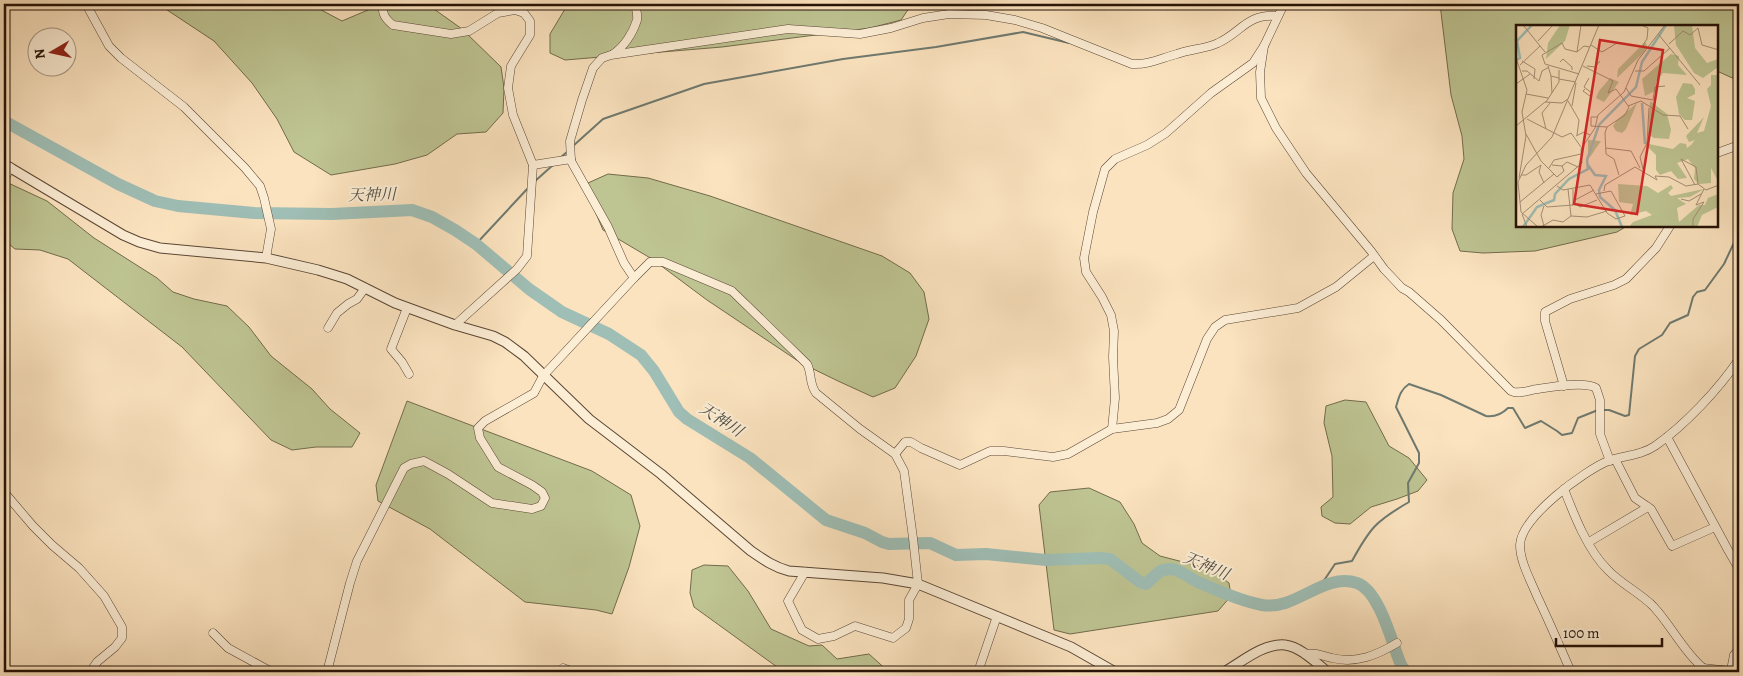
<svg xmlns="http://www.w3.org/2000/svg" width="1743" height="676" viewBox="0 0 1743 676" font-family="Alegreya,'Noto Serif JP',serif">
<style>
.green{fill:#bec492;stroke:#726b4c}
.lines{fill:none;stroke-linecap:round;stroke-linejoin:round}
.stream{stroke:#6e796f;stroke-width:2}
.river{stroke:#9fbeb5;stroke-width:12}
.minor-casing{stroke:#5a4634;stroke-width:9}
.tertiary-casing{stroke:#5a4634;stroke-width:11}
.minor{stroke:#fcedd5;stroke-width:8}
.tertiary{stroke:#fcedd5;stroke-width:9}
.labels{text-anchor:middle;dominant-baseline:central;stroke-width:4;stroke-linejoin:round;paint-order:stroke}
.water-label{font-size:16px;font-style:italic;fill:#504e43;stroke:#fcedd5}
.inset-river{fill:none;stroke:#9fbeb5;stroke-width:2.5}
.inset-road{fill:none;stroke:#a58f75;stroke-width:1}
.view{fill:#d62828;fill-opacity:0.15;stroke:#d62828;stroke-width:2.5}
.inset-edge{fill:none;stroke:#251206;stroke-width:2.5}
</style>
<rect width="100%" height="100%" fill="#fbe3bf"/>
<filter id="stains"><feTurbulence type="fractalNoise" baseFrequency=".004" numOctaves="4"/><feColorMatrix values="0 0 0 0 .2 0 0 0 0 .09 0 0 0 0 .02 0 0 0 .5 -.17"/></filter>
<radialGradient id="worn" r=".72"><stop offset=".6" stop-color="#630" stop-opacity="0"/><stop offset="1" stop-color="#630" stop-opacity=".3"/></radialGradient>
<!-- green -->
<g class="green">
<polygon points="158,4 310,4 342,21 382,4 427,4 462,29 501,67 504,88 503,113 486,132 457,134 427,155 395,164 331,175 294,152 277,119 252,83 214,41"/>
<polygon points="568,4 912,4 901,20 870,28 722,47 565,60 550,53 550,34"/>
<polygon points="1440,4 1739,4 1739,81 1717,71 1717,26 1517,26 1517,226 1627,226 1617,232 1535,251 1483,253 1460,251 1452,229 1453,193 1464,159 1462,136 1451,95"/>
<polygon points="608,174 648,178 710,196 882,256 910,273 924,292 929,319 916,356 895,388 873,397 838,381 801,363 707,300 652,259 603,230 592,204 588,183"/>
<polygon points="4,181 47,201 94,238 157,278 173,292 194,299 227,306 249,327 271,356 312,389 330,409 360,433 352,447 316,447 292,450 271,440 182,347 68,259 40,250 15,249 4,240"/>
<polygon points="1345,400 1366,402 1389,446 1409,458 1427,480 1418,491 1397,499 1371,507 1350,524 1335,523 1322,516 1321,507 1333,497 1332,456 1324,423 1326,406"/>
<polygon points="407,401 592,471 631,495 640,526 629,567 612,614 596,610 525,602 430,529 378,501 376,485"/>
<polygon points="1089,488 1120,502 1134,524 1142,543 1160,556 1210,569 1229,583 1231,596 1218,611 1070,634 1054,630 1039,505 1050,492"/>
<polygon points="704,565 728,566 748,591 771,629 809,646 822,645 837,659 869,654 889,672 784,672 694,607 690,593 692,570"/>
</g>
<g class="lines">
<!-- stream -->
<g class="stream">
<polyline points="573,146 603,119 704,84 843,59 936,47 1023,32 1069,43"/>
<polyline points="560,158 568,151"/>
<polyline points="534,182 553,165"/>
<polyline points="476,244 529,187"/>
<polyline points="1603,410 1609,410 1625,416 1629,415 1635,356 1639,349 1662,335 1670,323 1688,315 1693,297 1697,292 1705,290 1724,264 1739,232"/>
<path d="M1314,590L1325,579L1335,564L1352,561C1370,528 1376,521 1409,502L1408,483L1419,463V453L1396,407C1399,397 1400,390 1409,384L1441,395L1486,416C1494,417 1502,414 1508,408H1513L1525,428L1541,421L1557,431L1562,435L1572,433L1578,418L1598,410"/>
</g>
<!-- river -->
<path class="river" d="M4,121L118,184L155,201L178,206L254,213L332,214L412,210L432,217L455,230L476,244L529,289L562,312L609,334L641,355L654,371L679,412L687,419L750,458L826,520L865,533L882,542L889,544L930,543L956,555L986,554L1046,560L1100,558L1110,559L1140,582L1146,584C1151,580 1157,572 1163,570C1164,570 1170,569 1171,569C1181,570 1189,578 1198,582C1218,591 1241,601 1262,605C1296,611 1323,572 1357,583C1380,591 1392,644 1401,665L1406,672"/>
<!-- minor casing -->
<g class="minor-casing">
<g id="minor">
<polyline points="86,4 109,46 121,58 184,107 245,168 260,186 264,198 271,229 266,258"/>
<path d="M382,4C383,14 384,18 393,25L451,34L469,31L498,13L515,10L524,13L530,21V35L511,66L508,88L513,115L533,165L527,256L517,269L455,325"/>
<path d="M1264,46L1260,72L1261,98L1276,128L1306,173L1371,251L1384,269L1402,288L1409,292L1441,320L1511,391C1519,395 1529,390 1537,389C1550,387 1586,381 1596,388L1600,400V434L1610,461"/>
<path d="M613,54C624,47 633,33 637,20C638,15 636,9 635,4"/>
<polyline points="1717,153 1739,145"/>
<polyline points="533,165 571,159"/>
<polyline points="4,181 10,167"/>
<path d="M634,278L624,263L608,227L571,161L570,141L582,100L593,68L602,58L611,55L788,29L860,34L891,28L923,18L949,14L986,15L1015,20L1042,28L1132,64C1149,65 1161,58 1177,54C1190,49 1206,49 1218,43C1242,32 1246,14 1277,16"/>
<polyline points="407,308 391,349 402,362 409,374"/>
<polyline points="328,328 337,313 348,304 357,299 365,288"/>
<polyline points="1564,386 1545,321 1545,312 1570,299 1614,285 1626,279 1656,248 1670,226"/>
<polyline points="1112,429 1115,398 1113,357 1114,331 1111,315 1102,297 1086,272 1084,258 1093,212 1105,169 1115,159 1147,145 1166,133 1211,93 1253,63 1264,46 1284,4"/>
<polyline points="1667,437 1728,550 1739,569"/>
<polyline points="895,454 905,442 911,442 921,448 960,465 990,451 1004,451 1053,457 1068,454 1112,429 1157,423 1168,419 1179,410 1207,339 1215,327 1225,320 1298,308 1336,287 1374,256"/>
<polyline points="1615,459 1635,498 1651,509 1672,546 1715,527"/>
<path d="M1564,489C1574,515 1588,551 1608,570C1621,584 1639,592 1653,606C1671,625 1683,651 1703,668"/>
<polyline points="4,492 33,526 52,545 79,568 104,596 122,627 122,638 115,647 97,662 90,672"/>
<polyline points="1589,542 1648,507"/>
<polyline points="213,633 228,648 272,672"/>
<path d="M1305,654C1316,652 1322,656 1332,658C1356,664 1377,655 1397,643"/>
<polyline points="1731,670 1734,655 1739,649"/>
<path d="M327,672L350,583L357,561L404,468L411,464L424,461L448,474L492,503L532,509L541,506L545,498L542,492L532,485L498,467L480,438L478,428L485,421L534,393L543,376L634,278L650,262H663L732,291L807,364C812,373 809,384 816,393L860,429L895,454L904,471L913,538L918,584L909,600V619L906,628L893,638L855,626L834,636L818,639L802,630L788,601L805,572"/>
<polyline points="562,672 563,668 573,672"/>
<polyline points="978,672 997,616"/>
<path d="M1571,672C1560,647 1549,621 1537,596C1531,581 1520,562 1520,545C1521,517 1584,471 1608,461C1625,455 1640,456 1655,446C1685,425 1719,389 1739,359"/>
<polyline points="1692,672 1703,668 1739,672"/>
</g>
</g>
<!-- tertiary casing -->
<g class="tertiary-casing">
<g id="tertiary">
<path d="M4,164L123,235L139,242L160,248L266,258L318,270L347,279L395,303L455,325L493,336L505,342L524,356L589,419L661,474L751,551C764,560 774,567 789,571L883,578L918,584L1071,647L1115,672"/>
<path d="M1224,672C1242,662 1263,643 1285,645C1301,647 1316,663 1328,672"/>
</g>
</g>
<!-- minor -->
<use href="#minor" class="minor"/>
<!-- tertiary -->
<use href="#tertiary" class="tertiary"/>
</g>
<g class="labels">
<!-- water labels -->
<g class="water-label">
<text transform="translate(372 195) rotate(-1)">天神川</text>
<text transform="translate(721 420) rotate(33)">天神川</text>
<text transform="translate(1206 566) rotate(23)">天神川</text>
</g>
</g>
<!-- overview -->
<g transform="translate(1516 25)">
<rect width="202" height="202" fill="#fbe3bf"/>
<path d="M44,0H54L49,16L30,34L32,18ZM158,0H176L179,23L191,38L202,34V42L187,53L178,48L160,20ZM129,17L131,20L128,27L101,53L102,44ZM155,29L163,31L162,40L171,50L147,48L140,57L141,65L129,71L126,54ZM201,47H202V156L195,143V158L183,159L178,154L179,143L172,134L161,138L171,153L162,154L155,146L144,150L140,145V130L132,122L133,119L157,124L164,118L170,119L171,123L175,120L179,115L173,117L170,111L188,92L181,108L188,106L195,81L191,64L195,60V50H202ZM94,53L103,57L88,77L80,73L83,66ZM167,58L176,59L179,64V69L171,73L179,76L176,95H169L163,89L160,72ZM134,76L151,89L155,105L153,114L138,113L132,109ZM121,78L110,104L106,108L100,106L97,101L101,95ZM72,115L85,116L74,132L72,130ZM102,159L131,161L142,168L155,160L157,163L152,168L155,171L188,164L174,172L161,173L170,179L161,183L163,197L183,180H189L192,173L202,169V182L186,190L181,202H113L117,197L136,190L130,186L114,190L117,179L103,177Z" fill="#bec492"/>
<path class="inset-river" d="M0,35L4,33L1,16L16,0M126,78L129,119M72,140L79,150L90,151L83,165L84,172L99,185L106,202M7,202L21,182L38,175L39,169L53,154L72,144L71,135L83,100L120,62L126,37L150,0"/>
<path class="inset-road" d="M7,0L29,27M125,0L132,3L131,14L127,20L131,24M143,10L184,60M22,16L37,0M153,19L167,6L174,10L182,3L186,20L203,25M75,20L86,27L101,18M61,27L65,0M0,33L11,65L6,87L10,111L3,153M6,36L19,44L18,54M44,37L47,34L56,42V45M4,40L24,21M32,41L35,51L43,53M67,41L97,56L92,68L100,64L113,82L109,90L91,102L89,108L90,129L98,134L103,150M71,41L79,42L84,36M6,46H11L23,56L26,46L33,42M119,46H128L154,23M63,49L29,39L26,30L46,18L49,24L61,27L68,21L74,22M35,51L36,68M43,54L60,57M0,59L14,49M110,63L115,71L137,75L139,62L149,61M69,64L67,66L74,71L76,68L68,62L73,53M10,69L32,73M52,76L63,95L61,110M30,77L43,57V45M56,81L60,58M112,81L125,76L147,90L164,91L172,104M81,92H75V101L91,102M11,94L46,112L55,108L65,122M0,101L29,77L46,78L52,74M30,104L26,88L34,78M10,109L25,136L41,152L48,146L46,141M60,111L68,107L74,110M90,123L115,126L124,143M25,140L23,147L28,158M36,140L46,141L51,137L62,142M33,143L38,135L65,129M127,144L124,132L131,118L133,83M5,150H10L25,140M182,159L190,165L203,160M179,160L165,134L180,142L182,159M41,161L47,165L74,160L91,188L100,194L109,191L95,166L80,169M52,164L55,191M88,166L89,160L119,142L141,155L139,151L153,152L170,161L182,159M165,174L173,176L185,169M24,175L31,182L57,180V164M59,175L78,165M4,177L38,149M58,178L64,182L81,175M28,201L25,190L28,181M11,202L6,189L66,138L65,124L79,103L82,90L108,67L122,35L149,0M22,202L5,187L2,157L10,140L36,112L83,0M25,202L37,195L47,197L55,191L71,192L91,186M177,202V194L188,177L180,180L188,164"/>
<path class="view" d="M84,15L147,25L121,189L58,179Z"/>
<rect width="202" height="202" class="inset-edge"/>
</g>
<!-- margin -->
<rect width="1743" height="676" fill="none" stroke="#fbe3bf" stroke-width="20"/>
<rect x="5" y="5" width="1733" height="666" fill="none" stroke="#251206" stroke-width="2.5"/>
<rect x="10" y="10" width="1723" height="656" fill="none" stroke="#251206"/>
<!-- north arrow -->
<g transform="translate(52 52) rotate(261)"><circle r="24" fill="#fcedd5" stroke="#a69582"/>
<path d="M0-4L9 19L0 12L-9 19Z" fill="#8f2418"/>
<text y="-8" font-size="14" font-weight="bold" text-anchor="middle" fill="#251206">N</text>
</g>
<!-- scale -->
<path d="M1556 638v8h106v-8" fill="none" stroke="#251206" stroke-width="2.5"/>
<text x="1563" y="638" font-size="15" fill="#251206" stroke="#fcedd5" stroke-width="4" paint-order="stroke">100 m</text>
<rect width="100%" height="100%" filter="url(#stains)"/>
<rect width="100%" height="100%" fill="url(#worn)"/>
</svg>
